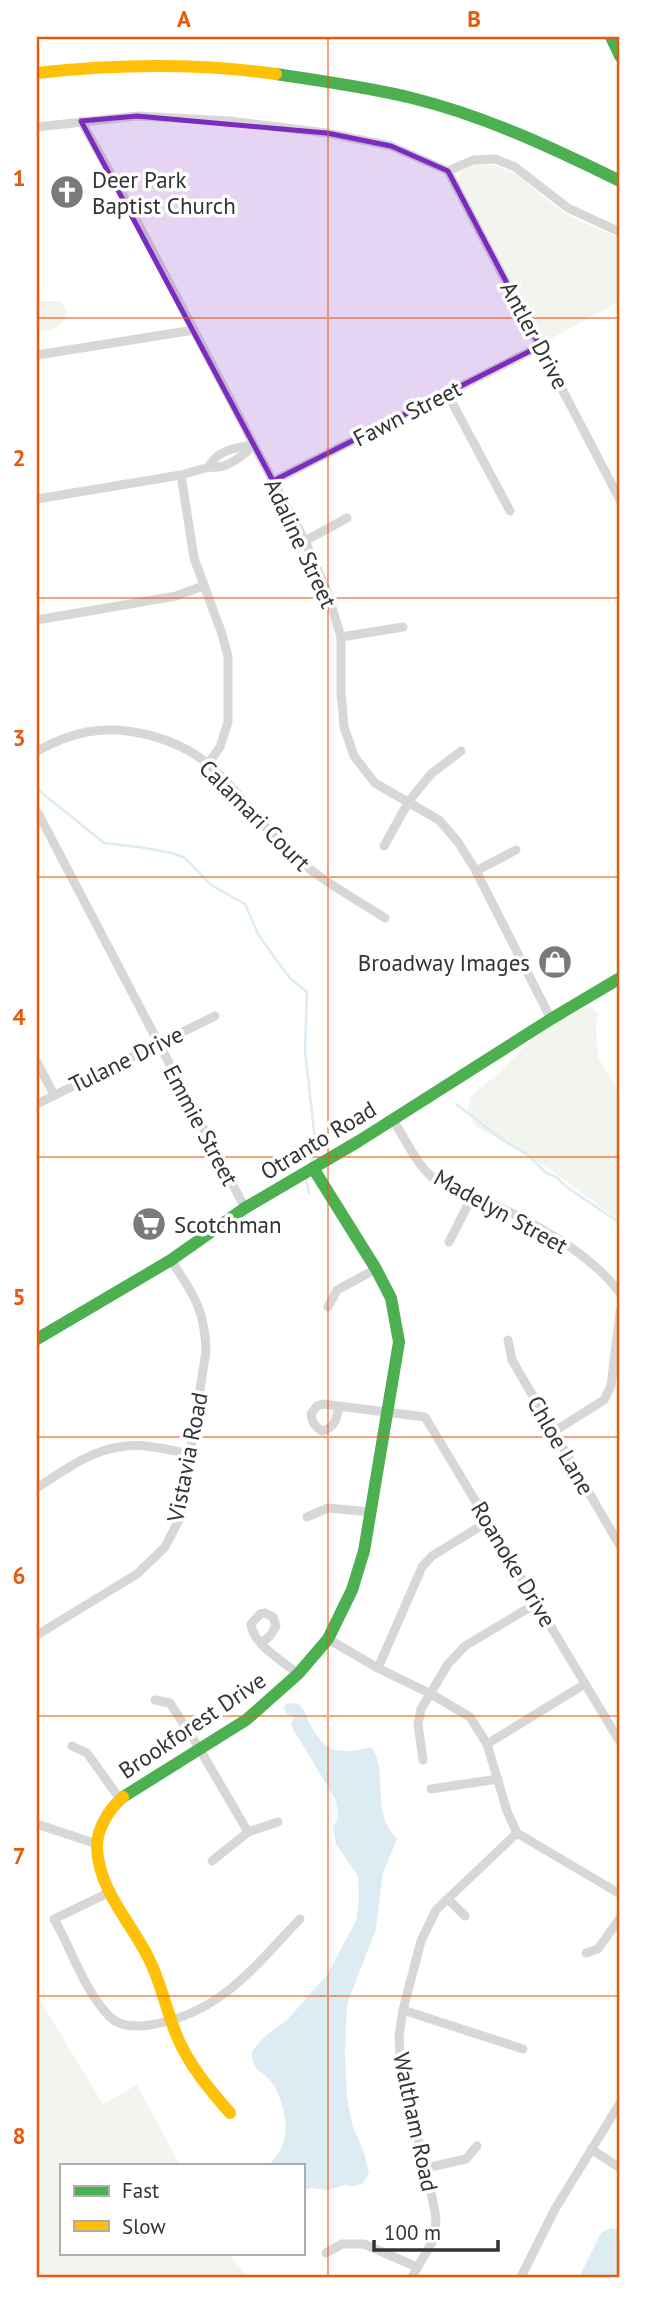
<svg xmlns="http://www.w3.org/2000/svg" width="657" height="2314" viewBox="0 0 657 2314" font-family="'PT Sans',sans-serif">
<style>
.green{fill:#f1f5ed}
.water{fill:#ddebf3}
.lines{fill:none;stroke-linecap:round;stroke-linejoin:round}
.stream{stroke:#ddebf3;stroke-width:2.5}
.street{stroke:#d7d7d7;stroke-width:9}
.fast{stroke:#4caf50;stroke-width:12}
.slow{stroke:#ffc107;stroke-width:12}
.marked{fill:#7b2cbf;fill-opacity:0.2;stroke:#7b2cbf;stroke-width:5;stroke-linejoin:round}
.grid{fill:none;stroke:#e8590c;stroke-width:2;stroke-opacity:0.55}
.labels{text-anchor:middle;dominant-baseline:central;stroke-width:7;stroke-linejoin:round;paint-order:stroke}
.poi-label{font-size:23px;fill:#333;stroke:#fff;text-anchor:start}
.street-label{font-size:23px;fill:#333;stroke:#fff}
.neatline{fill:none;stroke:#e8590c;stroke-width:2.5}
.grid-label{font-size:23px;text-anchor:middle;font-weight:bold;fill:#e8590c}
</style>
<rect width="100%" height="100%" fill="#fff"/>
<!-- green -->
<g class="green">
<path d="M487,164C523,171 532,190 560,210C577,222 601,228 620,239V301L543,343L459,182V172L468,165Z"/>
<path d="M37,301H61L67,312C63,327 52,332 37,330Z"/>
<polygon points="589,1006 598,1013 596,1029 598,1057 620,1094 620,1221 551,1170 474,1125 468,1109 471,1096 501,1071 531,1039 556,1022"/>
<polygon points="37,1995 103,2104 137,2085 180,2165 61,2165 61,2253 228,2253 248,2277 37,2277"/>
</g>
<!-- water -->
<g class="water">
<path d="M297,1703C305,1709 306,1717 311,1726C327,1755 341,1754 371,1747C390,1773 369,1810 397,1839L383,1873L376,1929L347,2004L345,2053L347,2098L352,2124L364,2153L369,2173L363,2183L352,2187L346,2185L328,2190L312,2188L303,2190V2165H268C293,2145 288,2111 274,2086C264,2070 252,2074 252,2051L265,2036L286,2021L327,1975L356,1921L359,1899L358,1876L336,1844L333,1828L338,1817L336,1800L293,1729L291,1725L294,1717L287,1714L284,1708L286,1704Z"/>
<polygon points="611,2228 620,2230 620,2277 579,2277 601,2233"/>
</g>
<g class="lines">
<!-- stream -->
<g class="stream">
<polyline points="37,789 104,843 139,847 172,853 185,858 211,885 245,904 258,934 277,961 290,978 307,992 305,1051 316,1149 311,1164"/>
<polyline points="456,1104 503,1140 528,1155 545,1172 556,1177 568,1188 620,1223"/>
<polyline points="307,1177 306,1180 309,1193"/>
</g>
<!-- street -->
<g class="street">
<polyline points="81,121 127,202 273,481 305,541 327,591 341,637 341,692 344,727 354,756 375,783 439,820 458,842 476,871 551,1019"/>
<polyline points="37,127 137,116 230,121 327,133 391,146 448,171 473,160 495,159 515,167 568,208 620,232"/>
<polyline points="448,171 620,500"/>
<polyline points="37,355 194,330"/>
<polyline points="447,393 510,511"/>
<path d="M254,445C243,456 226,470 209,467C216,450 238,447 254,445Z"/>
<polyline points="181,475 194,558 222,634 228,656 228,722 220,747 208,764"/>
<polyline points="273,481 540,346"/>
<polyline points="37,499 181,475 209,467"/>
<polyline points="305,541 347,518"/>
<polyline points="37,620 176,596 203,586"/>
<polyline points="341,637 403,627"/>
<path d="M37,751C52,743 70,735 87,732C127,725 177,738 208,764C238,789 260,824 288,851C317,878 352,897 385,918"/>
<polyline points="38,813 245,1208"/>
<polyline points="384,846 409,801 431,774 461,751"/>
<polyline points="476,871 516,850"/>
<polyline points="37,1062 54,1095"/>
<polyline points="37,1104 215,1016"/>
<path d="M393,1120C405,1138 416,1164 433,1178C444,1186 473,1195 488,1202C531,1221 592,1254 620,1293"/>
<polyline points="449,1242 473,1195"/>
<polyline points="328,1307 337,1290 376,1269"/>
<polyline points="508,1340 512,1360 620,1546"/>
<path d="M339,1406C337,1418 335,1428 322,1431C314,1426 312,1422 311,1414L317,1406L323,1404L425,1417L620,1742"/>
<polyline points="553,1432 604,1400 611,1386 620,1311"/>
<path d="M37,1488C64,1470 92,1449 126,1446C147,1444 170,1450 191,1454"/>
<polyline points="307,1517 328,1508 371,1512"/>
<path d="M37,1635L137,1574L165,1547L180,1518L206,1351C205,1309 193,1294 171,1260"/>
<polyline points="328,1639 378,1668 431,1694 470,1717 487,1744 507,1811 517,1833 620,1894"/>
<path d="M261,1643L270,1636L276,1626L273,1617L265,1613L260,1614L251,1624C253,1645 283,1661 298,1674"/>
<polyline points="378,1668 422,1567 432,1556 489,1521"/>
<polyline points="155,1700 170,1703 199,1748 248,1832 278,1822"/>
<polyline points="487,1744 585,1684"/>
<polyline points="72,1746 87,1753 120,1799"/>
<polyline points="423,1760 418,1724 421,1709 448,1664 465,1646 537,1603"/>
<polyline points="431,1789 498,1779"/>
<polyline points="37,1824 97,1844"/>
<polyline points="212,1861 248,1832"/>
<path d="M108,1893L54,1919C72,1950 84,1991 110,2017C120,2027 136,2027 150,2025C220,2014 254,1967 300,1919"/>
<polyline points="448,1899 465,1916"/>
<polyline points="586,1953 598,1949 620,1918"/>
<polyline points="403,2010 523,2049"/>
<polyline points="591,2149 620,2168"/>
<polyline points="426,2168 466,2159 477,2146"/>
<polyline points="326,2253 342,2244 364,2244 417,2267"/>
<polyline points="412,2277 435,2237 436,2217 426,2168 401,2074 399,2036 403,2010 421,1941 436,1910 517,1833"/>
<polyline points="521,2277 555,2209 620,2103"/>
</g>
<!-- fast -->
<g class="fast">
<polyline points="611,37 620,56"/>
<path d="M276,74C321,81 368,87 412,98C485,116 553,148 620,181"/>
<polyline points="37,1339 171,1260 245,1208 359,1141 551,1019 620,978"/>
<polyline points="123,1797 246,1720 298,1674 328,1639 352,1590 364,1551 399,1342 391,1298 376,1269 313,1168"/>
</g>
<!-- slow -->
<g class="slow">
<path d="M37,73C117,64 196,63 276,74"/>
<path d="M123,1797C109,1809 96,1830 97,1848C99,1891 131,1922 149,1959C161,1983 166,2009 176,2034C188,2064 209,2089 230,2113"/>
</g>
</g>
<!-- marked area -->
<path class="marked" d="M137,116L327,133L391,146L448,171L540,346L273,481L81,121Z"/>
<!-- grid -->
<path class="grid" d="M328,37V2277M37,318H620M37,598H620M37,877H620M37,1157H620M37,1437H620M37,1716H620M37,1996H620"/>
<!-- icons -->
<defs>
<g id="church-disc" transform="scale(1.75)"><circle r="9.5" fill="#7a7a7a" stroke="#fff"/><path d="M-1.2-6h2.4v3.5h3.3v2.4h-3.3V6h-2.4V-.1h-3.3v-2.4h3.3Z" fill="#fff"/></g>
<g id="shop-disc" transform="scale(1.75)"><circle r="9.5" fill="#7a7a7a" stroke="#fff"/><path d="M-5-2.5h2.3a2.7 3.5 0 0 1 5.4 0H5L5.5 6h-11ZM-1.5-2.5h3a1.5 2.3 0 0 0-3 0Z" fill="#fff"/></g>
<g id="supermarket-disc" transform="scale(1.75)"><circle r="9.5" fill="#7a7a7a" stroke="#fff"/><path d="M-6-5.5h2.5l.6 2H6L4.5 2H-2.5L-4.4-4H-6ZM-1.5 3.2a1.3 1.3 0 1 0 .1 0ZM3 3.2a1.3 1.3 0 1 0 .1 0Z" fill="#fff"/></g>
</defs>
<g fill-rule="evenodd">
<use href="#church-disc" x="67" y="192"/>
<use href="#shop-disc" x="555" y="962"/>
<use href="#supermarket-disc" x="149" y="1224"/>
</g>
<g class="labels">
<!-- poi labels -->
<g class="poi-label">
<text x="92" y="179">Deer Park<tspan x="92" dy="26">Baptist Church</tspan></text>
<text x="530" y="962" text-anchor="end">Broadway Images</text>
<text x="174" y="1224">Scotchman</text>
</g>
<!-- street labels -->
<g class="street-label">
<text transform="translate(535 335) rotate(62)">Antler Drive</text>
<text transform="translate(407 413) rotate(-27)">Fawn Street</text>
<text transform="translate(301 543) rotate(65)">Adaline Street</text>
<text transform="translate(255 815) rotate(45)">Calamari Court</text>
<text transform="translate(126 1059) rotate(-26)">Tulane Drive</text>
<text transform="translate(201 1125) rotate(62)">Emmie Street</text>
<text transform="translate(318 1140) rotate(-31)">Otranto Road</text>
<text transform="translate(501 1211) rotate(29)">Madelyn Street</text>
<text transform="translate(561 1445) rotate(60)">Chloe Lane</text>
<text transform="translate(187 1457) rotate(-79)">Vistavia Road</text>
<text transform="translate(514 1564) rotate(59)">Roanoke Drive</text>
<text transform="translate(192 1725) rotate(-34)">Brookforest Drive</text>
<text transform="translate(416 2122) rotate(78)">Waltham Road</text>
</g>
</g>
<!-- border -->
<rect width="657" height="2314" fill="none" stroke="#ffffff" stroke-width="77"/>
<!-- legend -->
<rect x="60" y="2164" width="245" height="91" fill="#ffffff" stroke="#adadad" stroke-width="2"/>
<rect x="74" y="2186" width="35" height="10" fill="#4caf50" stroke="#adadad" stroke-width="2"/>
<text x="122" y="2198" font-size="21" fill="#333333">Fast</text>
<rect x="74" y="2221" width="35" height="10" fill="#ffc107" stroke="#adadad" stroke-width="2"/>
<text x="122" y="2234" font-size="21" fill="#333333">Slow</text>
<!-- scale -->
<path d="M374 2240v10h124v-10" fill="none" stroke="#333333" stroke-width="3.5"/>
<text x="384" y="2240" font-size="21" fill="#333333" stroke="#ffffff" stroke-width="5" paint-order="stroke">100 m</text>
<rect x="38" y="38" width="580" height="2238" class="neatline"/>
<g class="grid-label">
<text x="184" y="27">A</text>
<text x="474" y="27">B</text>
<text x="19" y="186">1</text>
<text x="19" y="466">2</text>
<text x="19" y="746">3</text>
<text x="19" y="1025">4</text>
<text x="19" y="1305">5</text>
<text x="19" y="1584">6</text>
<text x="19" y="1864">7</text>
<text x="19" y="2144">8</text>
</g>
</svg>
